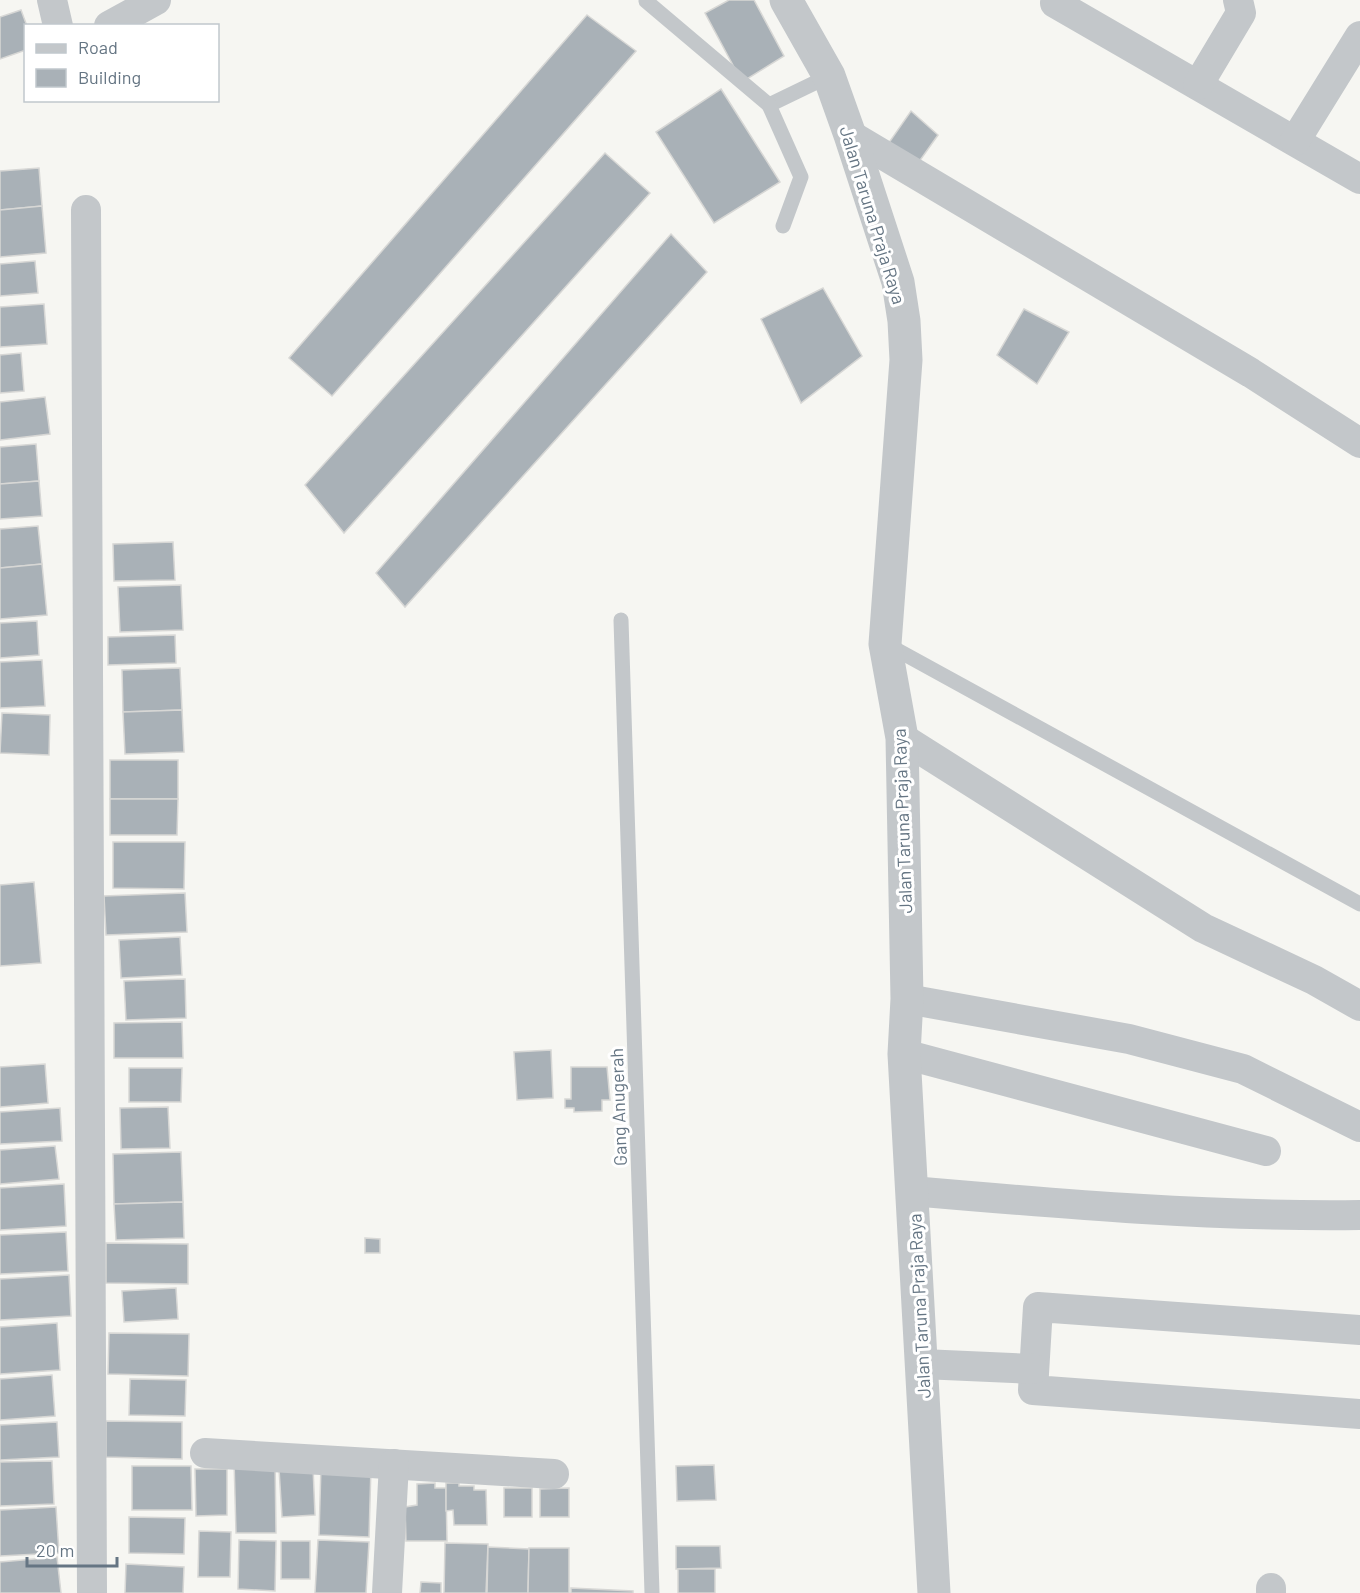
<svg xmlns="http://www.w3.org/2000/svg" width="1360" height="1593" viewBox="0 0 1360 1593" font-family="Barlow,sans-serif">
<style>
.building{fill:#a9b1b7;stroke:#d7d7d5;stroke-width:1.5}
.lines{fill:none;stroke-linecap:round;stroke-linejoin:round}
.service{stroke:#c3c7ca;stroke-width:15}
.minor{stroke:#c3c7ca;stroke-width:30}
.tertiary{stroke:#c3c7ca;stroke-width:33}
.labels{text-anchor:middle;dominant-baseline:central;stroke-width:6;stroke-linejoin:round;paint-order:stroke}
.street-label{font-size:18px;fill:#657583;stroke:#fff}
</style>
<rect width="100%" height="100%" fill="#f6f6f2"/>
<!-- building -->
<g class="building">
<polygon points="729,0 754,0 784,56 742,82 705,13"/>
<polygon points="21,10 27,26 26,50 0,59 0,17"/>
<polygon points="587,15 636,51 332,396 289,358"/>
<polygon points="721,89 780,182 714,223 656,132"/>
<polygon points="911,111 938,135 916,166 888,144"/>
<polygon points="605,153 650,193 344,533 305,485"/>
<polygon points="39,168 42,206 0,210 0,171"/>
<polygon points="42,206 46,253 0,257 0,210"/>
<polygon points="671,234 707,272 405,607 376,573"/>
<polygon points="35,261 38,293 0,296 0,264"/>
<polygon points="823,288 862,356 801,403 761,319"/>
<polygon points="44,304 47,344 0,347 0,307"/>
<polygon points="1024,309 1069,332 1037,384 997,355"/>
<polygon points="21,353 24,391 0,393 0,355"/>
<polygon points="45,397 50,434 0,440 0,402"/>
<polygon points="36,444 39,481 0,484 0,447"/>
<polygon points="39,481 42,516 0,519 0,484"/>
<polygon points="38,526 42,564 0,568 0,529"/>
<polygon points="173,542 175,580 114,581 113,544"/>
<polygon points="42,564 47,615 0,619 0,568"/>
<polygon points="181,585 183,630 120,632 118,587"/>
<polygon points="37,621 39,655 0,658 0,623"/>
<polygon points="175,635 176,663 108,665 108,637"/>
<polygon points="42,660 45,706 0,708 0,662"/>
<polygon points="180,668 182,710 123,712 122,670"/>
<polygon points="182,710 184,752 125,754 123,712"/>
<polygon points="2,713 50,715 49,755 0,753"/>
<rect x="110" y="760" width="68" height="39"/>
<polygon points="110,799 178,799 177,835 110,835"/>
<polygon points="113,842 185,842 184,889 113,888"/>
<polygon points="34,882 41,963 0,966 0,885"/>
<polygon points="185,893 187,932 106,935 104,896"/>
<polygon points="180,937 182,975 121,978 119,940"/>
<polygon points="185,979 186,1018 126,1020 124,981"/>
<polygon points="182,1022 183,1058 114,1058 114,1023"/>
<polygon points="551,1050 553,1098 517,1100 514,1052"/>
<polygon points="45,1064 48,1103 0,1107 0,1067"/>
<polygon points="571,1067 607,1067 610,1100 602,1100 602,1111 574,1112 574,1108 565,1108 565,1099 571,1099"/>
<polygon points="129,1068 182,1068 181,1102 129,1102"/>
<polygon points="168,1107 170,1148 121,1149 120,1108"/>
<polygon points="60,1108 62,1141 0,1144 0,1112"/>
<polygon points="55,1146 59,1179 0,1184 0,1150"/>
<polygon points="181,1152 183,1202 114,1204 113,1154"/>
<polygon points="64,1184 66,1226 0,1230 0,1188"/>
<polygon points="183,1202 184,1238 116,1240 114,1204"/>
<polygon points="66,1232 68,1271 0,1274 0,1235"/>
<polygon points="365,1238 380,1239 380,1253 365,1253"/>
<polygon points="106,1243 188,1244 188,1284 106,1283"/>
<polygon points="69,1275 71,1316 0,1320 0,1279"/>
<polygon points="176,1288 178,1319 124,1322 122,1291"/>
<polygon points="57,1323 60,1370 0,1374 0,1327"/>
<polygon points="109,1333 189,1334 188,1376 108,1374"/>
<polygon points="52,1375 55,1416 0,1420 0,1379"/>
<polygon points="130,1379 186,1380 185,1416 129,1415"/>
<polygon points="106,1421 182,1422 182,1459 106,1457"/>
<polygon points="57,1422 59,1457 0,1460 0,1425"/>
<polygon points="275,1459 276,1533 236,1533 234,1460"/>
<polygon points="52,1461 54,1504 0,1506 0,1462"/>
<polygon points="714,1465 716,1500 677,1501 676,1466"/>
<polygon points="132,1466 191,1466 192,1510 132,1510"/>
<polygon points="321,1466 371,1467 369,1537 319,1535"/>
<polygon points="313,1467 315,1515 282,1517 279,1469"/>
<polygon points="195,1469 227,1469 227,1515 196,1516"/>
<polygon points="435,1483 435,1488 446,1488 447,1541 406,1541 405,1507 417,1505 417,1484"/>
<polygon points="446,1483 459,1483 459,1486 474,1486 474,1490 486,1490 487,1525 454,1525 453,1510 446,1511"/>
<rect x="504" y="1488" width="28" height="29"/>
<polygon points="569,1488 569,1517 540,1517 540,1489"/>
<polygon points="56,1507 59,1553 0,1556 0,1510"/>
<polygon points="129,1517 185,1518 184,1554 129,1553"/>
<polygon points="199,1531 231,1532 230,1577 198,1577"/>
<polygon points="239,1540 276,1541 275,1591 238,1589"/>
<polygon points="318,1540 369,1542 366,1593 315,1593"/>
<rect x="281" y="1541" width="29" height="38"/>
<polygon points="445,1543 488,1544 486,1593 444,1593"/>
<polygon points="676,1546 720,1546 721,1568 676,1569"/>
<polygon points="488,1547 529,1549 528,1593 487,1593"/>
<polygon points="529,1548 569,1548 569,1593 528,1593"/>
<polygon points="57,1557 61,1593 0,1593 0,1562"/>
<polygon points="126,1564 184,1567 183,1593 125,1593"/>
<rect x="678" y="1569" width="37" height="24"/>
<polygon points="421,1582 441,1583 441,1593 420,1593"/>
<polygon points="571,1588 633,1591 633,1593 571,1593"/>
</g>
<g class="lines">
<!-- service -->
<g class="service">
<polyline points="646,1 769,105 829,76"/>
<polyline points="769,105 801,177 783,226"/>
<polyline points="621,620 652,1593"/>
<polyline points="888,645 1360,904"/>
</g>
<!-- minor -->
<g class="minor">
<polyline points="52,0 58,26"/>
<polyline points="1057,0 1055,3 1360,179"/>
<polyline points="109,26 156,0"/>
<polyline points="1198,85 1241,13 1238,0"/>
<polyline points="850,135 1251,373 1360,443"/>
<polyline points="1295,141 1360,36"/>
<polyline points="86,210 92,1593"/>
<polyline points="902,738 1203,928 1314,980 1360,1006"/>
<polyline points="907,999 1129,1039 1243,1069 1360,1127"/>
<polyline points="904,1054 1266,1151"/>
<path d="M912,1191C1062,1204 1210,1217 1360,1215"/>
<polyline points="1360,1330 1038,1307 1033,1390 1360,1414"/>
<polyline points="922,1364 1034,1369"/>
<polyline points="205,1453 554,1474"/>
<polyline points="387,1593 394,1464"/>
<polyline points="1271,1593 1271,1588"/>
</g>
<!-- tertiary -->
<polyline class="tertiary" points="786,0 829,76 850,135 898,282 904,321 906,360 885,644 902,738 907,999 904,1054 934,1593"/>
</g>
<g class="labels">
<!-- street labels -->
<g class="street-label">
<text transform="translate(873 215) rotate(73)">Jalan Taruna Praja Raya</text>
<text transform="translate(902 821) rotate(-92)">Jalan Taruna Praja Raya</text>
<text transform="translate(618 1107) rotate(-92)">Gang Anugerah</text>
<text transform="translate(919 1306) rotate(-93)">Jalan Taruna Praja Raya</text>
</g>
</g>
<!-- legend -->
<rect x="24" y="24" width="195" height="78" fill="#ffffff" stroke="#c1c8cd" stroke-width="1.5"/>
<rect x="36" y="44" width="30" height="9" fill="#c3c7ca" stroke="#c1c8cd" stroke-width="1.5"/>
<text x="78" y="54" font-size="18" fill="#657583">Road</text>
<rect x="36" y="69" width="30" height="18" fill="#a9b1b7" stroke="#c1c8cd" stroke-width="1.5"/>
<text x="78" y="84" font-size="18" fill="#657583">Building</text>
<!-- scale -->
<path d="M27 1557v9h90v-9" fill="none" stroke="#657583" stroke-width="3"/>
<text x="36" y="1557" font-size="18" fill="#657583" stroke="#ffffff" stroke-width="4.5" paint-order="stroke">20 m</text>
</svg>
